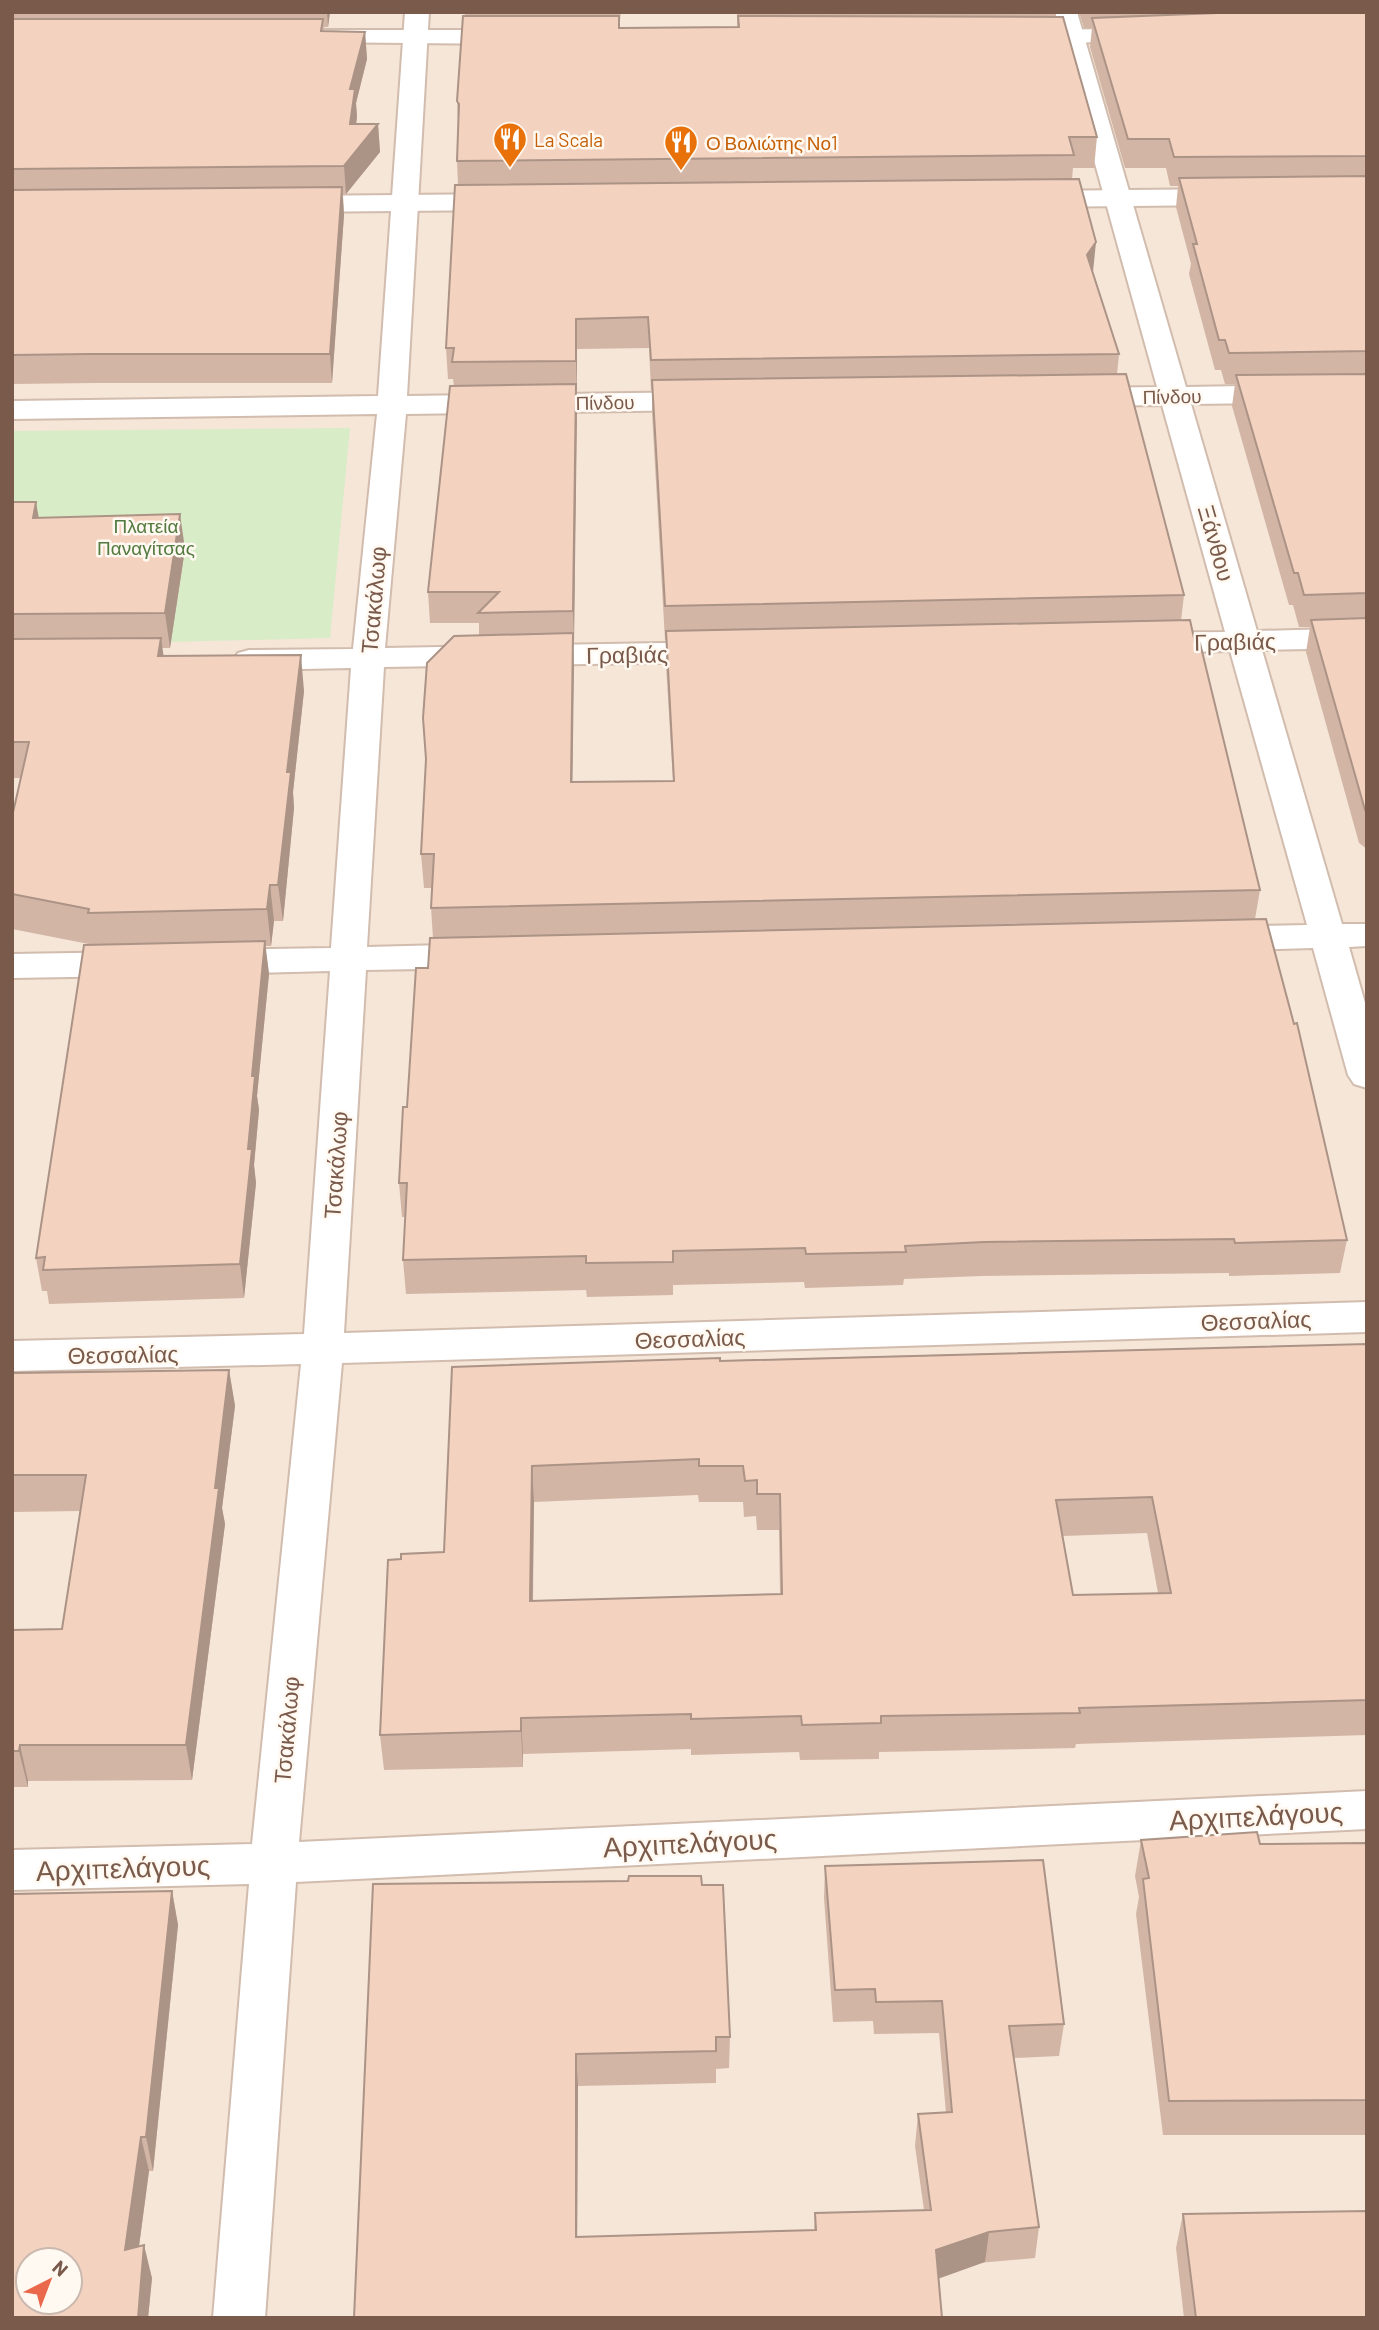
<svg xmlns="http://www.w3.org/2000/svg" width="1379" height="2330" viewBox="0 0 1379 2330" font-family="Barlow,sans-serif">
<style>
.residential{fill:#f5e6d8;fill-rule:evenodd}
.green{fill:#d8ecc7}
.lines{fill:none;stroke-linecap:round;stroke-linejoin:round}
.minor-casing{stroke:#d1bcae;stroke-width:4}
.tertiary-casing{stroke:#d1bcae;stroke-width:4}
.minor{fill:#fff;fill-rule:evenodd}
.tertiary{fill:#fff;fill-rule:evenodd}
.wall{fill:#d2b5a5;fill-rule:evenodd}
.shaded-wall{fill:#ab9386}
.building{fill:#f4d2c0;stroke:#ab9386;stroke-width:2;fill-rule:evenodd}
.labels{text-anchor:middle;dominant-baseline:central;stroke-width:5;stroke-linejoin:round;paint-order:stroke}
.far-food-label{font-size:19px;fill:#c56008;stroke:#fff9f1;text-anchor:start}
.far-street-label{font-size:19px;fill:#7a5a4b;stroke:#fff9f1}
.far-park-label{font-size:19px;fill:#537a40;stroke:#fff9f1}
.street-label{font-size:23px;fill:#7a5a4b;stroke:#fff9f1}
.near-street-label{font-size:28px;fill:#7a5a4b;stroke:#fff9f1}
</style>
<rect width="100%" height="100%" fill="#fdf5ea"/>
<!-- residential -->
<path class="residential" d="M12,12H1367V2318H12ZM28,2260H70V2302H28Z"/>
<!-- green -->
<polygon class="green" points="350,428 330,638 12,646 12,431"/>
<g class="lines">
<!-- minor casing -->
<g class="minor-casing">
<g id="minor">
<polygon points="405,12 429,12 407,396 703,392 713,395 718,401 713,407 703,410 406,414 385,648 717,642 728,645 733,652 728,659 717,662 384,667 367,947 483,944 496,948 501,956 496,964 483,968 366,970 344,1333 1367,1302 1367,1332 342,1363 299,1842 1367,1791 1367,1829 296,1882 265,2318 213,2318 249,1884 12,1890 12,1850 252,1844 301,1364 12,1371 12,1341 304,1334 330,971 214,974 201,970 196,962 201,954 214,950 331,948 351,668 249,670 238,667 233,660 238,653 249,650 353,649 377,414 12,419 12,401 378,396"/>
<polygon points="1053,12 1077,12 1186,387 1367,384 1367,402 1191,404 1257,631 1367,628 1367,648 1262,650 1342,924 1367,924 1367,946 1349,947 1367,1010 1367,1088 1354,1084 1348,1075 1313,948 1218,951 1205,947 1200,939 1205,931 1218,927 1307,925 1230,651 1141,653 1130,650 1125,643 1130,636 1141,633 1225,632 1162,405 1082,406 1072,403 1067,397 1072,391 1082,388 1157,387"/>
<polygon points="133,952 146,956 151,964 146,972 133,976 12,978 12,954"/>
</g>
</g>
<!-- tertiary casing -->
<g class="tertiary-casing">
<g id="tertiary">
<polygon points="1144,28 1153,30 1156,35 1153,40 1015,45 1006,43 1003,38 1006,33 1015,31"/>
<polygon points="312,30 514,30 523,32 526,37 523,42 514,44 303,42 300,37 303,32"/>
<polygon points="1228,189 1237,191 1241,197 1237,203 1228,205 1033,207 1024,205 1020,199 1024,193 1033,191"/>
<polygon points="507,194 516,196 520,202 516,208 507,210 291,212 282,210 278,204 282,198 291,196"/>
</g>
</g>
<!-- minor -->
<use href="#minor" class="minor"/>
<!-- tertiary -->
<use href="#tertiary" class="tertiary"/>
</g>
<!-- wall -->
<g class="wall">
<polygon points="12,12 330,12 328,27 324,27 324,31 365,32 367,59 356,103 357,117 356,124 378,124 380,152 346,194 343,194 344,215 332,383 93,383 12,384"/>
<path d="M465,12H621L619,28L737,27V12H1056V17L1097,137L1094,168H1073L1072,179L1093,273L1119,354L1117,374L1184,595L1181,621L1195,643L1260,890L1255,919L1347,1240L1340,1273L1229,1276V1273L981,1276L904,1279L903,1285L805,1288L804,1282L673,1285V1295L587,1297L586,1290L406,1294L403,1260L405,1217H402L399,1183L407,1107L433,938L431,908L432,888H424L421,854L479,635V623H430L428,592L454,386L453,379H448L446,348L458,185L457,161L458,127L457,101ZM649,348L651,390H652V413L665,640H666V665L673,781L572,782L573,642H574L576,391H577V349Z"/>
<polygon points="1079,12 1367,12 1367,849 1359,843 1306,652 1310,627 1299,627 1293,605 1289,605 1232,406 1235,384 1225,384 1221,370 1215,370 1189,274 1191,264 1176,207 1178,186 1170,186 1166,168 1125,168 1090,47 1092,28 1084,28"/>
<polygon points="12,502 39,517 185,549 170,648 162,648 163,656 304,691 293,792 294,808 283,921 274,921 271,946 265,946 269,974 257,1096 259,1110 254,1165 256,1183 244,1298 49,1304 47,1291 42,1291 36,1258 94,945 12,929 12,817 21,778 12,778"/>
<path d="M1367,1344V1735L1076,1744L1075,1748L879,1752V1759L800,1760L799,1752L691,1755V1749L523,1754V1767L384,1770L380,1735L401,1559L444,1552L452,1367ZM698,1495L699,1502H743L744,1517L756,1516L757,1530H779L780,1594L533,1601L534,1502ZM1147,1533L1158,1593L1073,1595L1063,1536Z"/>
<polygon points="229,1370 235,1406 222,1508 225,1524 192,1780 28,1781 28,1787 12,1787 12,1630 62,1629 80,1511 12,1512 12,1373"/>
<polygon points="1141,1840 1260,1844 1367,1843 1367,2135 1163,2135 1136,1914 1139,1897 1135,1876"/>
<polygon points="825,1866 1064,2024 1059,2056 1014,2058 1039,2227 1035,2258 354,2318 702,1885 730,2037 729,2068 716,2069 716,2083 578,2086 577,2237 814,2230 815,2213 924,2210 915,2146 918,2114 946,2113 939,2033 874,2034 873,2021 833,2022 824,1898"/>
<polygon points="172,1891 178,1925 153,2171 149,2171 139,2247 152,2278 148,2318 12,2318"/>
<polygon points="1183,2214 1367,2318 1184,2318 1176,2248"/>
</g>
<!-- shaded-wall -->
<g class="shaded-wall">
<polygon points="327,12 330,12 328,27"/>
<polygon points="365,32 367,59 356,103 357,117 352,152 350,124 350,89"/>
<polygon points="378,124 380,152 346,194 344,166"/>
<polygon points="342,187 344,215 332,383 330,354"/>
<polygon points="1096,242 1093,272 1084,285 1087,255"/>
<polygon points="576,319 577,349 577,391 576,361"/>
<polygon points="576,384 577,414 574,642 573,611"/>
<polygon points="36,502 42,536 33,518"/>
<polygon points="180,514 185,549 170,648 165,613"/>
<polygon points="573,633 574,667 572,816 571,782"/>
<polygon points="161,638 166,673 158,656"/>
<polygon points="301,655 304,691 293,792 294,808 283,921 278,885 287,772"/>
<polygon points="270,885 274,921 271,946 267,909"/>
<polygon points="265,941 269,974 257,1096 259,1110 254,1165 256,1183 244,1298 240,1264 252,1076"/>
<polygon points="229,1370 235,1406 222,1508 225,1524 192,1780 186,1745"/>
<polygon points="532,1466 534,1502 532,1637 530,1601"/>
<polygon points="521,1718 523,1754 523,1767 521,1731"/>
<polygon points="20,1745 28,1781 28,1787 19,1751"/>
<polygon points="172,1891 178,1925 153,2171 146,2137"/>
<polygon points="576,2054 578,2086 577,2267 576,2237"/>
<polygon points="141,2137 149,2171 134,2283 125,2250"/>
<polygon points="989,2232 985,2262 932,2281 936,2250"/>
<polygon points="144,2245 152,2278 148,2318 138,2318"/>
</g>
<!-- building -->
<g class="building">
<polygon points="1243,12 1367,12 1367,156 1174,157 1169,139 1128,139 1092,18"/>
<polygon points="463,16 619,16 619,28 739,27 738,16 1063,17 1097,137 1069,137 1074,155 457,161 459,104 457,101"/>
<polygon points="12,19 323,19 321,31 365,32 350,89 355,89 350,124 378,124 344,166 12,169"/>
<polygon points="1367,176 1367,351 1229,353 1225,340 1219,340 1193,244 1197,244 1179,178"/>
<polygon points="1079,179 1096,242 1087,255 1119,354 651,360 648,317 576,319 576,361 452,362 454,348 446,348 455,185"/>
<polygon points="342,187 330,354 89,354 12,355 12,190"/>
<polygon points="1126,374 1184,595 665,606 652,380"/>
<polygon points="1367,374 1367,593 1304,595 1298,573 1294,573 1236,375"/>
<polygon points="576,384 573,611 478,613 499,592 428,592 450,386"/>
<polygon points="12,502 36,502 33,518 180,514 165,613 12,614"/>
<polygon points="1367,618 1367,812 1365,810 1311,620"/>
<polygon points="1190,620 1195,643 1200,643 1260,890 431,908 434,854 421,854 426,759 423,718 427,663 454,636 573,633 571,782 674,781 666,631"/>
<polygon points="161,638 158,656 301,655 287,772 291,772 278,885 270,885 267,909 88,913 89,909 12,894 12,817 29,742 12,742 12,639"/>
<polygon points="1266,919 1294,1024 1297,1023 1347,1240 1235,1243 1234,1239 984,1242 905,1246 906,1252 806,1254 805,1248 673,1251 673,1262 586,1263 586,1256 403,1260 407,1183 399,1183 403,1107 407,1107 416,968 428,968 430,938"/>
<polygon points="265,941 252,1076 255,1076 248,1149 252,1149 240,1264 43,1270 45,1257 36,1258 84,945"/>
<path d="M1367,1344V1700L1079,1708L1080,1713L881,1716V1723L802,1725L801,1716L691,1719V1714L521,1718V1731L380,1735L388,1560L401,1559V1554L444,1552L452,1367L720,1358V1361ZM699,1459V1466H743L745,1481L757,1480V1494H780L782,1594L530,1601L532,1466ZM1152,1497L1171,1593L1073,1595L1056,1500Z"/>
<polygon points="229,1370 215,1488 219,1488 186,1745 20,1745 19,1751 12,1751 12,1630 62,1629 86,1475 12,1475 12,1373"/>
<polygon points="1257,1832 1260,1844 1367,1843 1367,2100 1169,2101 1143,1879 1149,1878 1141,1840"/>
<polygon points="1043,1860 1064,2024 1009,2026 1039,2227 989,2232 936,2250 942,2318 354,2318 373,1884 628,1881 629,1876 701,1876 702,1885 723,1885 730,2037 716,2037 716,2051 576,2054 576,2237 816,2230 815,2213 931,2210 918,2114 952,2112 942,2001 876,2002 875,1989 835,1990 825,1866"/>
<path d="M172,1891L146,2137H141L125,2250L144,2245L138,2318H12V1894ZM28,2260H70V2302H28Z"/>
<polygon points="1367,2211 1367,2318 1196,2318 1183,2214"/>
</g>
<!-- icons -->
<defs>
<g id="restaurant-pin" transform="scale(1.75)"><path d="M0 17L-7.5 6A9.5 9.5 0 1 1 7.5 6Z" fill="#e8710a" stroke="#fff9f1"/><path d="M-5-6h1v4h1v-4h1v4h1v-4h1v5L-1.5 .5V6h-2V.5L-5-1ZM5-6V6H3V1.5H1.5Q1.5-4 5-6Z" fill="#fff"/></g>
</defs>
<g fill-rule="evenodd">
<use href="#restaurant-pin" x="510" y="139"/>
<use href="#restaurant-pin" x="681" y="142"/>
</g>
<g class="labels">
<!-- far-food labels -->
<g class="far-food-label">
<text x="534" y="139">La Scala</text>
<text x="706" y="142">Ο Βολιώτης Νο1</text>
</g>
<!-- far-street labels -->
<g class="far-street-label">
<text transform="translate(1172 396) rotate(-1)">Πίνδου</text>
<text transform="translate(605 402) rotate(-1)">Πίνδου</text>
</g>
<!-- far-park labels -->
<g class="far-park-label">
<text x="146" y="525">Πλατεία<tspan x="146" dy="22">Παναγίτσας</tspan></text>
</g>
<!-- street labels -->
<g class="street-label">
<text transform="translate(1217 543) rotate(74)">Ξάνθου</text>
<text transform="translate(373 600) rotate(-85)">Τσακάλωφ</text>
<text transform="translate(1235 641) rotate(-1)">Γραβιάς</text>
<text transform="translate(627 654) rotate(-1)">Γραβιάς</text>
<text transform="translate(335 1165) rotate(-86)">Τσακάλωφ</text>
<text transform="translate(1256 1320) rotate(-2)">Θεσσαλίας</text>
<text transform="translate(690 1338) rotate(-2)">Θεσσαλίας</text>
<text transform="translate(123 1354) rotate(-1)">Θεσσαλίας</text>
<text transform="translate(286 1730) rotate(-85)">Τσακάλωφ</text>
</g>
<!-- near-street labels -->
<g class="near-street-label">
<text transform="translate(1256 1815) rotate(-3)">Αρχιπελάγους</text>
<text transform="translate(690 1842) rotate(-3)">Αρχιπελάγους</text>
<text transform="translate(123 1867) rotate(-2)">Αρχιπελάγους</text>
</g>
</g>
<!-- border -->
<rect width="1379" height="2330" fill="none" stroke="#7a5a4b" stroke-width="28"/>
<!-- north arrow -->
<g transform="translate(49 2281) rotate(42)"><circle r="33" fill="#fff9f1" stroke="#cab9af" stroke-width="2"/>
<path d="M0-5L12 26L0 18L-12 26Z" fill="#ea684c"/>
<text y="-10" font-size="19" font-weight="bold" text-anchor="middle" fill="#7a5a4b">N</text>
</g>
</svg>
